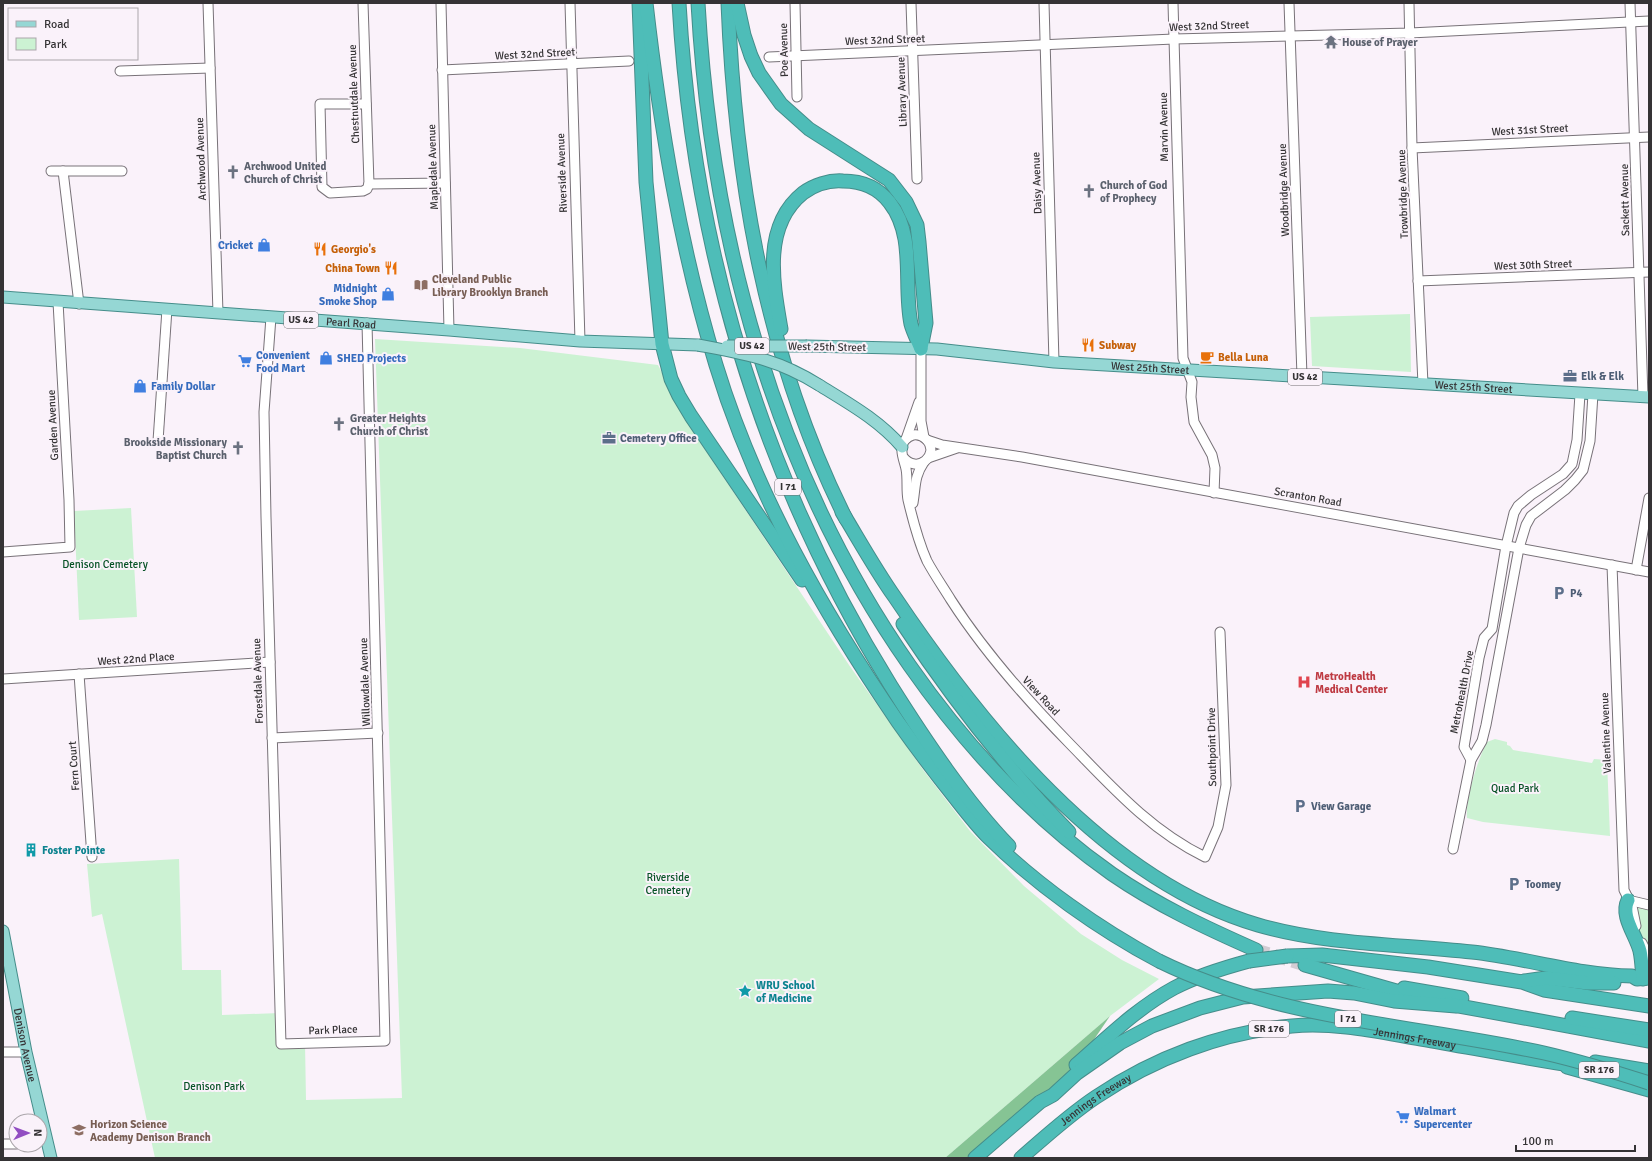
<svg xmlns="http://www.w3.org/2000/svg" width="1652" height="1161" viewBox="0 0 1652 1161" font-family="Signika,sans-serif">
<style>
.green{fill:#ccf2d3}
.forest{fill:#86c494}
.lines{fill:none;stroke-linecap:round;stroke-linejoin:round}
.highway-tunnel{stroke:#d3ccd3;stroke-width:13;stroke-dasharray:13 6;stroke-linecap:butt}
.minor-casing{stroke:#787278;stroke-width:11}
.major-casing{stroke:#458d8a;stroke-width:13}
.highway-casing{stroke:#458d8a;stroke-width:15}
.minor{stroke:#fff;stroke-width:9}
.major{stroke:#95d7d4;stroke-width:11}
.highway{stroke:#4ebdb8;stroke-width:13}
.major-bridge-casing{stroke:#458d8a;stroke-width:13;stroke-linecap:butt}
.highway-bridge-casing{stroke:#458d8a;stroke-width:15;stroke-linecap:butt}
.major-bridge{stroke:#95d7d4;stroke-width:11}
.highway-bridge{stroke:#4ebdb8;stroke-width:13}
.labels{text-anchor:middle;dominant-baseline:central;stroke-width:4;stroke-linejoin:round;paint-order:stroke}
.shield{fill:#faf2fa;stroke:#706c70;stroke-width:1}
.shield-label{font-size:10px;font-weight:bold;fill:#353335}
.street-label{font-size:11px;fill:#353335;stroke:#faf2fa}
.worship-label{font-size:11px;font-weight:bold;fill:#5b616d;stroke:#faf2fa;text-anchor:start}
.shop-label{font-size:11px;font-weight:bold;fill:#366cbe;stroke:#faf2fa;text-anchor:start}
.food-label{font-size:11px;font-weight:bold;fill:#c56008;stroke:#faf2fa;text-anchor:start}
.education-label{font-size:11px;font-weight:bold;fill:#785e54;stroke:#faf2fa;text-anchor:start}
.service-label{font-size:11px;font-weight:bold;fill:#4e5e75;stroke:#faf2fa;text-anchor:start}
.park-label{font-size:11px;fill:#075226;stroke:#faf2fa}
.health-label{font-size:11px;font-weight:bold;fill:#be3a42;stroke:#faf2fa;text-anchor:start}
.culture-label{font-size:11px;font-weight:bold;fill:#0d838f;stroke:#faf2fa;text-anchor:start}
</style>
<rect width="100%" height="100%" fill="#faf2fa"/>
<!-- green -->
<g class="green">
<polygon points="1410,314 1411,372 1312,366 1310,317"/>
<polygon points="375,339 520,348 658,365 690,427 849,665 924,771 970,831 1024,886 1081,934 1122,960 1159,979 1110,1016 945,1158 155,1158 102,914 92,917 87,864 179,859 182,970 221,970 222,1015 280,1013 281,1044 305,1043 306,1100 402,1098"/>
<polygon points="131,508 137,617 79,620 74,511"/>
<path d="M1495,739L1507,742V745L1510,746L1513,750L1592,763L1594,759L1607,760L1610,836L1483,822L1467,818C1465,799 1478,759 1487,742Z"/>
<path d="M1624,899L1649,905V963C1622,949 1627,925 1624,899Z"/>
</g>
<!-- forest -->
<polygon class="forest" points="1110,1016 1076,1066 975,1158 945,1158"/>
<g class="lines">
<!-- highway-tunnel -->
<polyline class="highway-tunnel" points="1256,950 1305,965"/>
<!-- minor casing -->
<g class="minor-casing">
<g id="minor">
<polyline points="208,3 218,313"/>
<polyline points="363,3 369,184"/>
<polyline points="441,3 449,330"/>
<polyline points="570,3 580,341"/>
<polyline points="795,3 797,97"/>
<polyline points="911,3 917,179"/>
<polyline points="1044,3 1054,362"/>
<polyline points="1173,3 1183,358 1192,382 1191,397 1194,422 1212,455 1215,468 1214,493"/>
<polyline points="1289,3 1302,376"/>
<polyline points="1409,3 1412,148 1423,384"/>
<polyline points="1630,3 1643,397"/>
<polyline points="769,57 1174,39 1410,33 1649,21"/>
<polyline points="442,70 629,61"/>
<polyline points="120,71 210,68"/>
<polyline points="366,104 320,104 322,187 330,193 363,191 367,189 369,184"/>
<polyline points="1412,148 1649,137"/>
<polyline points="51,171 122,171"/>
<polyline points="63,171 79,304"/>
<polyline points="369,184 445,183"/>
<polyline points="1418,281 1649,272"/>
<polyline points="271,317 264,412 266,517 281,1044 385,1041 367,323"/>
<polyline points="921,349 921,421 924,437"/>
<polyline points="906,439 919,402"/>
<polyline points="927,440 942,445 1022,457 1649,572"/>
<polyline points="158,441 167,309"/>
<path d="M903,457C917,475 940,455 927,440C923,436 918,434 913,435C907,437 902,442 902,448C901,455 905,463 906,469C908,479 906,490 908,500C913,521 918,541 927,561C934,574 943,587 951,600C985,653 1026,699 1070,744C1112,787 1150,830 1205,857L1218,827L1226,785L1220,632"/>
<polyline points="928,458 957,448"/>
<path d="M913,503C916,485 914,477 924,462"/>
<polyline points="3,552 70,547 69,500 58,302"/>
<polyline points="1612,565 1624,890 1632,906 1636,926"/>
<polyline points="1636,570 1649,498"/>
<polyline points="79,674 92,857"/>
<polyline points="3,679 270,662"/>
<polyline points="272,738 378,733"/>
<polyline points="1471,760 1464,747 1479,658 1484,638 1492,629 1506,546 1514,513 1518,506 1531,495 1563,474 1572,464 1577,440 1580,394"/>
<polyline points="1453,849 1471,760 1482,741 1486,725 1519,548 1526,525 1531,516 1565,490 1575,480 1583,470 1590,441 1593,394"/>
<polyline points="1628,900 1649,905"/>
<polyline points="1642,943 1649,957"/>
<polyline points="3,1052 26,1052"/>
<polyline points="3,1144 16,1144"/>
</g>
</g>
<!-- major casing -->
<g class="major-casing">
<g id="major">
<path id="s1" d="M3,297L449,330L580,341L698,345"/>
<path id="s2" d="M807,346L937,349L1054,362L1649,397"/>
<path d="M819,385C848,403 879,420 902,447"/>
<path id="s3" d="M3,931L26,1052L51,1158"/>
</g>
</g>
<!-- highway casing -->
<g class="highway-casing">
<g id="highway">
<polyline points="639,3 646,182 662,344 671,379 679,396 691,416 802,580"/>
<path d="M646,3C660,125 680,247 716,365C755,493 823,612 898,722C917,749 936,774 956,799C967,813 977,826 989,838C1037,885 1099,929 1159,961"/>
<path d="M679,3C693,247 762,478 891,686C925,740 965,800 1009,846"/>
<path d="M698,3C711,237 774,472 910,666C966,746 1032,818 1112,874C1157,905 1206,928 1256,950"/>
<path d="M728,3C735,181 766,359 846,519"/>
<polyline points="737,3 744,35 751,56 759,73 781,104 809,129 889,180 906,202 917,225 919,242 926,323 921,348"/>
<path d="M781,329C773,283 762,226 803,193C814,185 829,180 843,181C862,181 878,187 890,203C916,236 903,285 911,324C913,332 918,341 921,349"/>
<path d="M842,512C859,540 875,569 894,596C980,724 1104,880 1258,925C1327,945 1400,944 1472,952C1526,958 1577,975 1632,976L1637,979L1649,978"/>
<path d="M903,624C952,698 1007,769 1069,832"/>
<path d="M1628,900C1620,916 1636,935 1640,951C1642,960 1642,969 1643,979"/>
<polyline points="1287,956 1322,955 1428,967 1522,982 1544,990 1649,1006"/>
<polyline points="1305,965 1414,996"/>
<polyline points="1524,981 1546,978 1588,983 1614,983"/>
<polyline points="1404,988 1462,998"/>
<polyline points="1448,1004 1649,1041"/>
<polyline points="1572,1018 1649,1030"/>
<polyline points="1595,1062 1649,1071"/>
<path d="M1076,1065C1107,1038 1137,1008 1174,988C1197,976 1223,968 1249,961"/>
<polyline points="1567,1067 1649,1090"/>
<polyline points="975,1158 1040,1102 1053,1095 1077,1073 1120,1043 1152,1026 1200,1008 1243,997 1328,991 1354,993 1394,1001 1456,1006"/>
<path id="s4" d="M1021,1158C1045,1137 1069,1115 1096,1097C1154,1058 1222,1032 1292,1026C1336,1022 1379,1032 1421,1039C1473,1048 1524,1058 1576,1066"/>
</g>
</g>
<!-- minor -->
<use href="#minor" class="minor"/>
<!-- major -->
<use href="#major" class="major"/>
<!-- highway -->
<use href="#highway" class="highway"/>
<!-- major-bridge casing -->
<g class="major-bridge-casing">
<g id="major-bridge">
<path d="M698,345C745,354 778,359 819,385"/>
<polyline points="727,346 807,346"/>
</g>
</g>
<!-- highway-bridge casing -->
<g class="highway-bridge-casing">
<g id="highway-bridge">
<path d="M1159,961C1279,1020 1415,1025 1544,1053C1579,1061 1615,1072 1649,1083"/>
<polyline points="1249,961 1287,956"/>
</g>
</g>
<!-- major-bridge -->
<use href="#major-bridge" class="major-bridge"/>
<!-- highway-bridge -->
<use href="#highway-bridge" class="highway-bridge"/>
</g>
<!-- icons -->
<defs>
<g id="temple-bare" transform="scale(1.08)"><path d="M0-6L5-2H3V0L6.5 2.5H4V6H1.5V3h-3V6H-4V2.5H-6.5L-3 0V-2H-5Z" fill="#6b7280" stroke="#faf2fa" stroke-width="2.5" paint-order="stroke"/></g>
<g id="church-bare" transform="scale(1.08)"><path d="M-1.2-6h2.4v3.5h3.3v2.4h-3.3V6h-2.4V-.1h-3.3v-2.4h3.3Z" fill="#6b7280" stroke="#faf2fa" stroke-width="2.5" paint-order="stroke"/></g>
<g id="shop-bare" transform="scale(1.08)"><path d="M-5-2.5h2.3a2.7 3.5 0 0 1 5.4 0H5L5.5 6h-11ZM-1.5-2.5h3a1.5 2.3 0 0 0-3 0Z" fill="#3f7fe0" stroke="#faf2fa" stroke-width="2.5" paint-order="stroke"/></g>
<g id="restaurant-bare" transform="scale(1.08)"><path d="M-5-6h1v4h1v-4h1v4h1v-4h1v5L-1.5 .5V6h-2V.5L-5-1ZM5-6V6H3V1.5H1.5Q1.5-4 5-6Z" fill="#e8710a" stroke="#faf2fa" stroke-width="2.5" paint-order="stroke"/></g>
<g id="library-bare" transform="scale(1.08)"><path d="M-6-4Q-3-5.5-.7-3.5V5Q-3 3-6 4ZM6-4Q3-5.5 .7-3.5V5Q3 3 6 4Z" fill="#8d6e63" stroke="#faf2fa" stroke-width="2.5" paint-order="stroke"/></g>
<g id="cafe-bare" transform="scale(1.08)"><path d="M-5.5-4.5H6V0H3Q3 3.5 0 3.5H-2.5Q-5.5 3.5-5.5 0ZM3-3.2v2h1.7v-2ZM-6 4.5H4V6H-6Z" fill="#e8710a" stroke="#faf2fa" stroke-width="2.5" paint-order="stroke"/></g>
<g id="supermarket-bare" transform="scale(1.08)"><path d="M-6-5.5h2.5l.6 2H6L4.5 2H-2.5L-4.4-4H-6ZM-1.5 3.2a1.3 1.3 0 1 0 .1 0ZM3 3.2a1.3 1.3 0 1 0 .1 0Z" fill="#3f7fe0" stroke="#faf2fa" stroke-width="2.5" paint-order="stroke"/></g>
<g id="office-bare" transform="scale(1.08)"><path d="M-6-3h4V-5.5h4V-3h4V5H-6ZM-1-4.5V-3h2v-1.5ZM-6 0V1H6V0Z" fill="#5c6f8a" stroke="#faf2fa" stroke-width="2.5" paint-order="stroke"/></g>
<g id="parking-bare" transform="scale(1.08)"><path d="M-3.5-5.5H1a3.5 3.5 0 0 1 0 7H-1V5.5H-3.5ZM-1-3.4V-.6H.8a1.4 1.4 0 0 0 0-2.8Z" fill="#5c6f8a" stroke="#faf2fa" stroke-width="2.5" paint-order="stroke"/></g>
<g id="hospital-bare" transform="scale(1.08)"><path d="M-5-5h3v3.5h4V-5h3V5h-3V1.5h-4V5h-3Z" fill="#e0444e" stroke="#faf2fa" stroke-width="2.5" paint-order="stroke"/></g>
<g id="building-bare" transform="scale(1.08)"><path d="M-4-6H4V6H1V3H-1V6H-4ZM-2.5-4.3h1.7v1.8h-1.7ZM.8-4.3h1.7v1.8H.8ZM-2.5-1h1.7V.8h-1.7ZM.8-1h1.7V.8H.8Z" fill="#0f9aa8" stroke="#faf2fa" stroke-width="2.5" paint-order="stroke"/></g>
<g id="sight-bare" transform="scale(1.08)"><path d="M0-6L1.8-2.2L6-1.7L2.9 1.2L3.7 5.4L0 3.3L-3.7 5.4L-2.9 1.2L-6-1.7L-1.8-2.2Z" fill="#0f9aa8" stroke="#faf2fa" stroke-width="2.5" paint-order="stroke"/></g>
<g id="school-bare" transform="scale(1.08)"><path d="M0-5L7-2L0 1L-7-2ZM-4 1L0 2.5L4 1V4Q0 6-4 4Z" fill="#8d6e63" stroke="#faf2fa" stroke-width="2.5" paint-order="stroke"/></g>
</defs>
<g fill-rule="evenodd">
<use href="#temple-bare" x="1331" y="42"/>
<use href="#church-bare" x="233" y="172"/>
<use href="#church-bare" x="1089" y="191"/>
<use href="#shop-bare" x="264" y="245"/>
<use href="#restaurant-bare" x="320" y="249"/>
<use href="#restaurant-bare" x="391" y="268"/>
<use href="#library-bare" x="421" y="285"/>
<use href="#shop-bare" x="388" y="294"/>
<use href="#restaurant-bare" x="1088" y="345"/>
<use href="#cafe-bare" x="1207" y="357"/>
<use href="#shop-bare" x="326" y="358"/>
<use href="#supermarket-bare" x="245" y="361"/>
<use href="#office-bare" x="1570" y="376"/>
<use href="#shop-bare" x="140" y="386"/>
<use href="#church-bare" x="339" y="424"/>
<use href="#office-bare" x="609" y="438"/>
<use href="#church-bare" x="238" y="448"/>
<use href="#parking-bare" x="1559" y="593"/>
<use href="#hospital-bare" x="1304" y="682"/>
<use href="#parking-bare" x="1300" y="806"/>
<use href="#building-bare" x="31" y="850"/>
<use href="#parking-bare" x="1514" y="884"/>
<use href="#sight-bare" x="745" y="991"/>
<use href="#supermarket-bare" x="1403" y="1117"/>
<use href="#school-bare" x="79" y="1130"/>
</g>
<g class="labels">
<!-- shield labels -->
<g class="shield">
<rect x="284" y="312" width="34" height="16" rx="3"/>
<rect x="735" y="338" width="34" height="16" rx="3"/>
<rect x="1288" y="369" width="34" height="16" rx="3"/>
<rect x="775" y="479" width="26" height="16" rx="3"/>
<rect x="1335" y="1011" width="26" height="16" rx="3"/>
<rect x="1249" y="1021" width="40" height="16" rx="3"/>
<rect x="1579" y="1062" width="40" height="16" rx="3"/>
</g>
<g class="shield-label">
<text x="301" y="320">US 42</text>
<text x="752" y="346">US 42</text>
<text x="1305" y="377">US 42</text>
<text x="788" y="487">I 71</text>
<text x="1348" y="1019">I 71</text>
<text x="1269" y="1029">SR 176</text>
<text x="1599" y="1070">SR 176</text>
</g>
<!-- street labels -->
<g class="street-label">
<text transform="translate(1209 26) rotate(-2)">West 32nd Street</text>
<text transform="translate(885 40) rotate(-2)">West 32nd Street</text>
<text transform="translate(784 50) rotate(-91)">Poe Avenue</text>
<text transform="translate(535 54) rotate(-3)">West 32nd Street</text>
<text transform="translate(902 92) rotate(-92)">Library Avenue</text>
<text transform="translate(354 94) rotate(-92)">Chestnutdale Avenue</text>
<text transform="translate(1164 127) rotate(-91)">Marvin Avenue</text>
<text transform="translate(1530 130) rotate(-3)">West 31st Street</text>
<text transform="translate(201 159) rotate(-92)">Archwood Avenue</text>
<text transform="translate(433 167) rotate(-92)">Mapledale Avenue</text>
<text transform="translate(562 173) rotate(-92)">Riverside Avenue</text>
<text transform="translate(1037 183) rotate(-92)">Daisy Avenue</text>
<text transform="translate(1284 190) rotate(-92)">Woodbridge Avenue</text>
<text transform="translate(1403 194) rotate(-92)">Trowbridge Avenue</text>
<text transform="translate(1625 200) rotate(-91)">Sackett Avenue</text>
<text transform="translate(1533 265) rotate(-2)">West 30th Street</text>
<text stroke="none"><textPath href="#s1" startOffset="349">Pearl Road</textPath></text>
<text transform="translate(827 347) rotate(1)">West 25th Street</text>
<text stroke="none"><textPath href="#s2" startOffset="344">West 25th Street</textPath></text>
<text stroke="none"><textPath href="#s2" startOffset="668">West 25th Street</textPath></text>
<text transform="translate(53 425) rotate(-93)">Garden Avenue</text>
<text transform="translate(1308 497) rotate(10)">Scranton Road</text>
<text transform="translate(136 659) rotate(-4)">West 22nd Place</text>
<text transform="translate(258 681) rotate(-92)">Forestdale Avenue</text>
<text transform="translate(365 682) rotate(-92)">Willowdale Avenue</text>
<text transform="translate(1462 692) rotate(-79)">Metrohealth Drive</text>
<text transform="translate(1041 696) rotate(47)">View Road</text>
<text transform="translate(1606 733) rotate(-92)">Valentine Avenue</text>
<text transform="translate(1212 747) rotate(-91)">Southpoint Drive</text>
<text transform="translate(74 766) rotate(-94)">Fern Court</text>
<text transform="translate(333 1030) rotate(-2)">Park Place</text>
<text stroke="none"><textPath href="#s4" startOffset="431">Jennings Freeway</textPath></text>
<text stroke="none"><textPath href="#s3" startOffset="116">Denison Avenue</textPath></text>
<text stroke="none"><textPath href="#s4" startOffset="95">Jennings Freeway</textPath></text>
</g>
<!-- worship labels -->
<g class="worship-label">
<text x="1342" y="42">House of Prayer</text>
<text x="244" y="166">Archwood United<tspan x="244" dy="13">Church of Christ</tspan></text>
<text x="1100" y="185">Church of God<tspan x="1100" dy="13">of Prophecy</tspan></text>
<text x="350" y="418">Greater Heights<tspan x="350" dy="13">Church of Christ</tspan></text>
<text x="227" y="442" text-anchor="end">Brookside Missionary<tspan x="227" dy="13">Baptist Church</tspan></text>
</g>
<!-- shop labels -->
<g class="shop-label">
<text x="253" y="245" text-anchor="end">Cricket</text>
<text x="377" y="288" text-anchor="end">Midnight<tspan x="377" dy="13">Smoke Shop</tspan></text>
<text x="256" y="355">Convenient<tspan x="256" dy="13">Food Mart</tspan></text>
<text x="337" y="358">SHED Projects</text>
<text x="151" y="386">Family Dollar</text>
<text x="1414" y="1111">Walmart<tspan x="1414" dy="13">Supercenter</tspan></text>
</g>
<!-- food labels -->
<g class="food-label">
<text x="331" y="249">Georgio's</text>
<text x="380" y="268" text-anchor="end">China Town</text>
<text x="1099" y="345">Subway</text>
<text x="1218" y="357">Bella Luna</text>
</g>
<!-- education labels -->
<g class="education-label">
<text x="432" y="279">Cleveland Public<tspan x="432" dy="13">Library Brooklyn Branch</tspan></text>
<text x="90" y="1124">Horizon Science<tspan x="90" dy="13">Academy Denison Branch</tspan></text>
</g>
<!-- service labels -->
<g class="service-label">
<text x="1581" y="376">Elk &amp; Elk</text>
<text x="620" y="438">Cemetery Office</text>
<text x="1570" y="593">P4</text>
<text x="1311" y="806">View Garage</text>
<text x="1525" y="884">Toomey</text>
</g>
<!-- park labels -->
<g class="park-label">
<text x="105" y="564">Denison Cemetery</text>
<text x="1515" y="788">Quad Park</text>
<text x="668" y="877">Riverside<tspan x="668" dy="13">Cemetery</tspan></text>
<text x="214" y="1086">Denison Park</text>
</g>
<!-- health labels -->
<g class="health-label">
<text x="1315" y="676">MetroHealth<tspan x="1315" dy="13">Medical Center</tspan></text>
</g>
<!-- culture labels -->
<g class="culture-label">
<text x="42" y="850">Foster Pointe</text>
<text x="756" y="985">WRU School<tspan x="756" dy="13">of Medicine</tspan></text>
</g>
</g>
<!-- border -->
<rect width="1652" height="1161" fill="none" stroke="#353335" stroke-width="8"/>
<!-- legend -->
<rect x="8" y="8" width="130" height="52" fill="#faf2fa" stroke="#aba6ab"/>
<rect x="16" y="21" width="20" height="6" fill="#95d7d4" stroke="#aba6ab"/>
<text x="44" y="28" font-size="12" fill="#353335">Road</text>
<rect x="16" y="38" width="20" height="12" fill="#ccf2d3" stroke="#aba6ab"/>
<text x="44" y="48" font-size="12" fill="#353335">Park</text>
<!-- north arrow -->
<g transform="translate(28 1133) rotate(89)"><circle r="19" fill="#faf2fa" stroke="#aba6ab"/>
<path d="M0-3L7 15L0 10L-7 15Z" fill="#924ec2"/>
<text y="-6" font-size="11" font-weight="bold" text-anchor="middle" fill="#353335">N</text>
</g>
<!-- scale -->
<path d="M1516 1145v6h119v-6" fill="none" stroke="#353335" stroke-width="2"/>
<text x="1522" y="1145" font-size="12" fill="#353335" stroke="#faf2fa" stroke-width="3" paint-order="stroke">100 m</text>
</svg>
